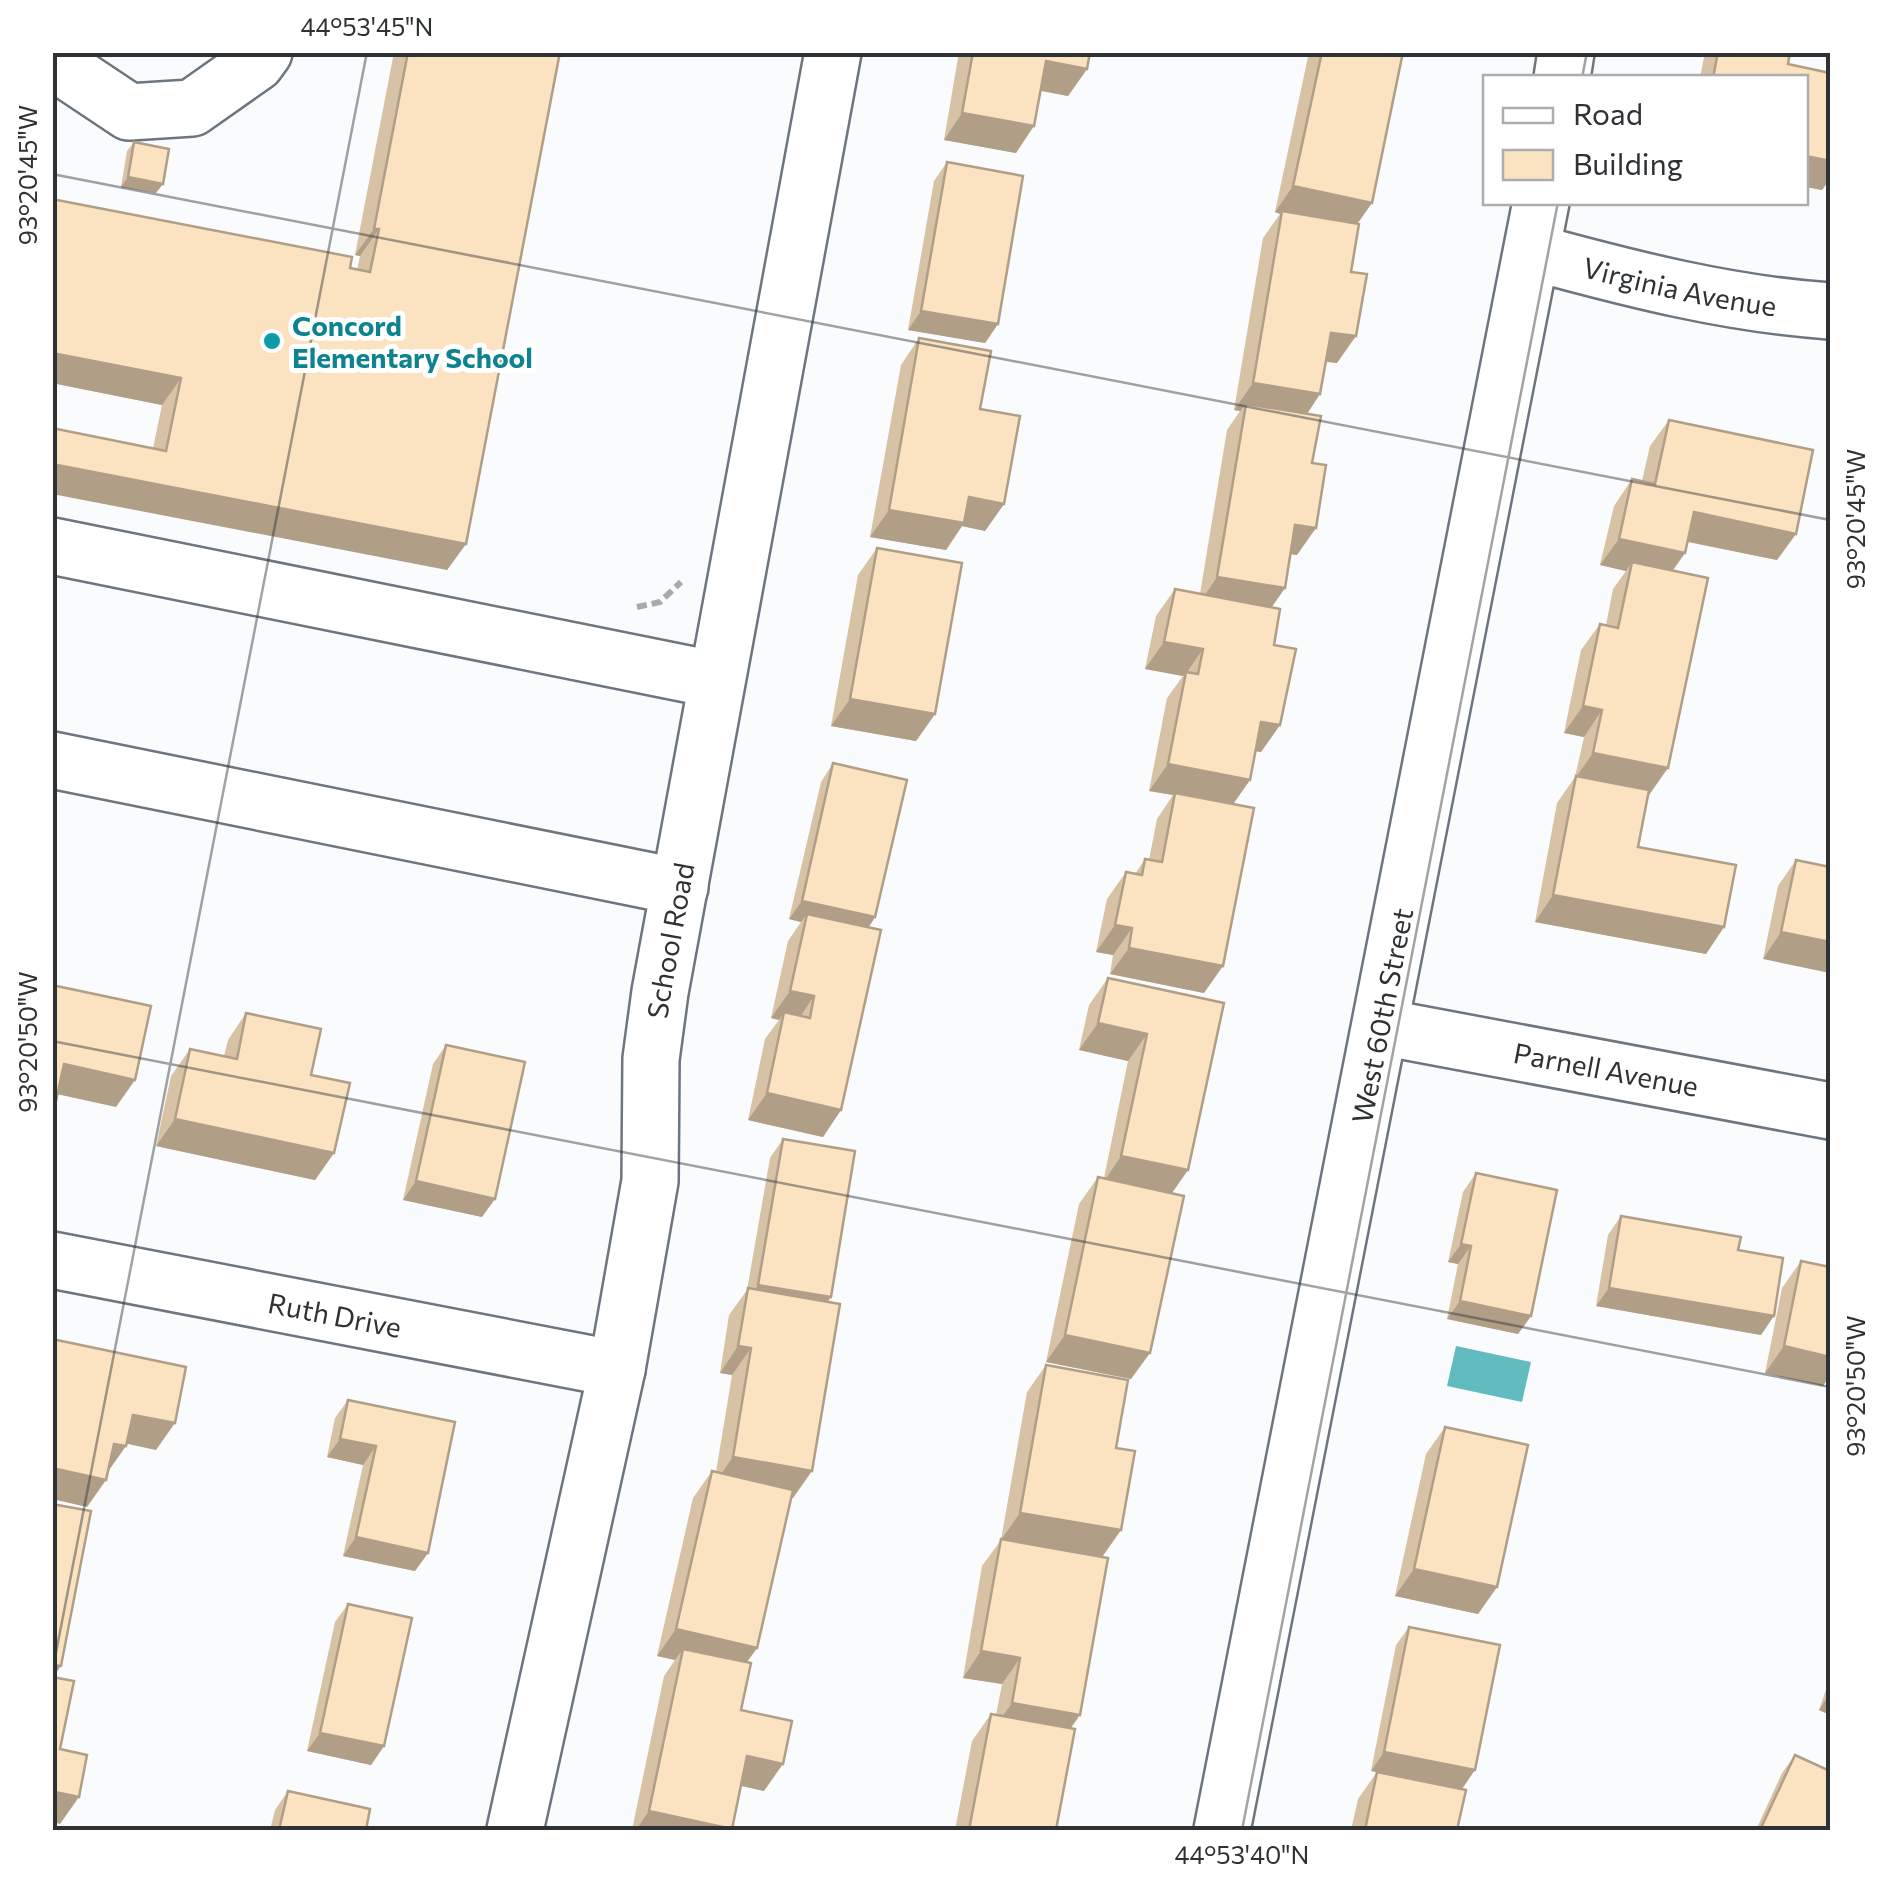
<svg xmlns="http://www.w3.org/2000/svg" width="1883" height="1883" viewBox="0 0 1883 1883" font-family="Commissioner,sans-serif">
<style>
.water{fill:#62bbbf}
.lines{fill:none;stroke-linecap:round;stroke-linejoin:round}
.minor-casing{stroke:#6d767e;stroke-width:60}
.path{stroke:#a8abad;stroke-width:6;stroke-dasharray:10 5;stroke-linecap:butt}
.minor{stroke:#fff;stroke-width:55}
.wall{fill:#d8c2a6}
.shaded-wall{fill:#b09e87}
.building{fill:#fbe2c1;stroke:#b09e87;stroke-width:2.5}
.ticks{fill:none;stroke:#2e3235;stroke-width:2.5;stroke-opacity:0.45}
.culture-dot{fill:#0f9aa8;stroke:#fff;stroke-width:4}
.labels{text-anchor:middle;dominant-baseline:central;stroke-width:10;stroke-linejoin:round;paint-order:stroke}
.street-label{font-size:28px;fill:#2e3235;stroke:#fff}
.culture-label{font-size:28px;font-weight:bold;fill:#0d838f;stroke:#fff;text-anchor:start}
.neatline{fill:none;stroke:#2e3235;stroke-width:4}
.ticks-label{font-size:25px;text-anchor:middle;fill:#2e3235}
</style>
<rect width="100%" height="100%" fill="#f9fbfd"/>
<!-- water -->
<polygon class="water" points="1456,1346 1531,1362 1522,1402 1447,1386"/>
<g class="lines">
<!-- minor casing -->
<g class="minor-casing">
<g id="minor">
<polyline points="52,54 60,66 129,112 192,108 256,63 264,52"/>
<polyline points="1562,78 1566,52"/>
<path id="s1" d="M1532,252C1631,279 1728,304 1830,311"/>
<polyline points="52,546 717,680"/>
<polyline points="52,760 680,887"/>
<path id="s2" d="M1382,1027L1830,1111"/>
<path id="s3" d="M52,1260L617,1369"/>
<path id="s4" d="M515,1830L617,1369L650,1181L651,1059L660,992L833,52"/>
<path id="s5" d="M1222,1830L1541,202"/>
</g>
</g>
<!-- path -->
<polyline class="path" points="637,607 660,602 681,582"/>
<!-- minor -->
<use href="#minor" class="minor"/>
</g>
<!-- wall -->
<g class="wall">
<polygon points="394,52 560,52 466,544 447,570 153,448 162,405 52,383 52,199 357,270 360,256 355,255"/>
<polygon points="959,52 1090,52 1087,69 1068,96 1041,91 1016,153 944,140"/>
<polygon points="1309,52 1403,52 1357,224 1337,363 1326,362 1320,394 1307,414 1297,555 1290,554 1285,588 1271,608 1280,725 1261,752 1255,751 1250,780 1233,804 1204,993 1110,974 1113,955 1096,952 1107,899 1126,872 1135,874 1145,859 1149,860 1157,819 1173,795 1149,791 1167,698 1183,676 1145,669 1156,616 1175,589 1200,594 1227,430 1240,411 1234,410 1263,238 1280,214 1275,212"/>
<polygon points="1705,52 1790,52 1788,64 1830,73 1830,161 1829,161 1830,161 1830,179 1822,190 1806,187 1806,78 1700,78"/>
<polygon points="134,142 156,193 121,187 127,151"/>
<polygon points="947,162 998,324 985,343 908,330 934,181"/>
<polygon points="919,338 980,409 1004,504 985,531 962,526 946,550 870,537 901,365"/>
<polygon points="1669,420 1777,560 1687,542 1685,553 1672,571 1648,795 1638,847 1724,927 1706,954 1535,922 1557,803 1575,777 1584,737 1564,733 1581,650 1600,624 1606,625 1613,589 1626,571 1600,565 1614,506 1632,479 1642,481 1650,446"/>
<polygon points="877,548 935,714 916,741 831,726 858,575"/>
<polygon points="833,763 875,917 869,927 841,1110 823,1137 748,1120 765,1039 779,1020 771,1018 788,941 801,922 789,919 821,782"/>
<polygon points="1796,860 1830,867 1763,959 1778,886"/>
<polygon points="1108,978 1224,1003 1188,1170 1172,1193 1131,1379 1046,1362 1079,1204 1098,1177 1104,1178 1128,1061 1079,1050 1089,1005"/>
<polygon points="246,1013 311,1075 334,1153 315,1180 156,1146 171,1076 190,1049 224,1056 228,1040"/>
<polygon points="446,1045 482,1217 403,1200 433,1064"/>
<polygon points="783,1139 831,1297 827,1302 793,1498 791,1498 757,1648 747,1662 741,1710 764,1791 741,1786 732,1830 632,1830 664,1676 675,1660 657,1656 693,1498 712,1471 716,1472 732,1375 720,1373 729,1315 747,1290 770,1158"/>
<polygon points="1476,1173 1531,1316 1518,1334 1447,1319 1458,1264 1448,1262 1463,1192"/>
<polygon points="1621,1216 1738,1250 1761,1335 1596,1306 1608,1235"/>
<polygon points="1801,1261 1830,1267 1830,1375 1823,1386 1765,1373 1782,1288"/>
<polygon points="1046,1365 1116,1448 1121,1530 1102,1557 1070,1728 1056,1830 955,1830 972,1741 991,1714 996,1715 1002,1684 963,1678 982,1566 1001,1540 1027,1392"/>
<polygon points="348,1400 455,1422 428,1553 415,1571 343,1556 363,1465 327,1457 335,1418"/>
<polygon points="1445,1427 1497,1587 1478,1614 1395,1596 1426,1454"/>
<polygon points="348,1604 384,1746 371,1765 307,1751 335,1622"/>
<polygon points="1409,1627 1462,1789 1457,1830 1351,1830 1358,1799 1377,1772 1371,1771 1396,1645"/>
<polygon points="1830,1678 1830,1715 1819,1710"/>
<polygon points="1795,1755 1830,1830 1756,1830 1782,1773"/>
<polygon points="288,1791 366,1830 270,1830 275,1810"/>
</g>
<!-- shaded-wall -->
<g class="shaded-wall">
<polygon points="1046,61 1087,69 1068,96 1027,88"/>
<polygon points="962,113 1034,126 1016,153 944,140"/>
<polygon points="1806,156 1830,161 1830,179 1822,190 1806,187"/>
<polygon points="128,177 163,184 156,193 121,187"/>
<polygon points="1293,186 1372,203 1353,230 1282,211 1280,214 1275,212"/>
<polygon points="374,229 379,229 360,256 355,255"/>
<polygon points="921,311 998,324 985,343 908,330"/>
<polygon points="1331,333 1356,336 1337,363 1312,360"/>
<polygon points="52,353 181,378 162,405 52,383"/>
<polygon points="1253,383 1320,394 1302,421 1246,404 1240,411 1234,410"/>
<polygon points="52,464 466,544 447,570 52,494"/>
<polygon points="969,497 1004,504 985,531 962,526 946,550 870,537 889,510"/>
<polygon points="1694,512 1796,534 1777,560 1675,539"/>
<polygon points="1295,525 1316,528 1297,555 1276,552"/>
<polygon points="1619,539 1685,553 1666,580 1632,562 1626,571 1600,565"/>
<polygon points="1217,577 1285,588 1266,615 1199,604"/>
<polygon points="1164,642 1203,649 1185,675 1186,672 1183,676 1145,669"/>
<polygon points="850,699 935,714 916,741 831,726"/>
<polygon points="1583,706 1602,710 1584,737 1564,733"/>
<polygon points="1261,722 1280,725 1261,752 1242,749"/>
<polygon points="1593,753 1668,768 1649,795 1574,780"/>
<polygon points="1168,764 1250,780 1231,807 1175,793 1173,795 1149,791"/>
<polygon points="1553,895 1724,927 1706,954 1535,922"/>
<polygon points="802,901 875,917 863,936 807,914 801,922 789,919"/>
<polygon points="1115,925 1132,928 1113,955 1096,952"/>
<polygon points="1781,932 1830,942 1830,973 1763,959"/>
<polygon points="1129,948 1223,966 1204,993 1110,974"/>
<polygon points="790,991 814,996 796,1023 784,1012 779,1020 771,1018"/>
<polygon points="1098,1023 1147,1034 1128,1061 1079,1050"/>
<polygon points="64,1064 135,1080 116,1107 52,1093"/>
<polygon points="767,1093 841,1110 823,1137 748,1120"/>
<polygon points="175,1119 334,1153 315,1180 156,1146"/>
<polygon points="1121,1156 1188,1170 1169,1197 1103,1183"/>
<polygon points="416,1181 495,1199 482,1217 403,1200"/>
<polygon points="1461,1244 1471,1246 1458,1264 1448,1262"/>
<polygon points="758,1285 831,1297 818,1315 745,1303"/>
<polygon points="1609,1288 1774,1316 1761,1335 1596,1306"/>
<polygon points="1460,1301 1531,1316 1518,1334 1447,1319"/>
<polygon points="1065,1335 1150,1353 1131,1379 1046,1362"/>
<polygon points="738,1346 751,1348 732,1375 720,1373"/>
<polygon points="1784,1346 1830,1357 1830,1375 1823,1386 1765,1373"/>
<polygon points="133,1415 175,1423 156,1450 114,1441"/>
<polygon points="340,1439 376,1446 363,1465 327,1457"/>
<polygon points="114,1444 126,1446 107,1473"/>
<polygon points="733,1457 812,1471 793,1498 714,1484"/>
<polygon points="52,1468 106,1480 87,1507 52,1499"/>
<polygon points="1020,1513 1121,1530 1102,1557 1001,1540"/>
<polygon points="356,1537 428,1553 415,1571 343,1556"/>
<polygon points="1414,1569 1497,1587 1478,1614 1395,1596"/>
<polygon points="676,1629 757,1648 738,1674 683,1649 675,1660 657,1656"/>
<polygon points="981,1651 1020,1658 1002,1684 963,1678"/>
<polygon points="52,1665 61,1666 52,1678"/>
<polygon points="1830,1693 1830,1715 1819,1710"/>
<polygon points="1012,1703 1080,1715 1061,1742 993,1730"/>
<polygon points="320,1733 384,1746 371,1765 307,1751"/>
<polygon points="1384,1752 1475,1770 1462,1789 1371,1771"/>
<polygon points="747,1756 783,1764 764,1791 729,1783"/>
<polygon points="55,1792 79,1797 60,1824 52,1822 52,1795"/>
<polygon points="649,1811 732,1829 637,1830 638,1828 636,1830"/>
</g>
<!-- building -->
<g class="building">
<polygon points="408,52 560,52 466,544 52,464 52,428 166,451 181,378 52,353 52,199 352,257 350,268 370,272 379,229 374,229"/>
<polygon points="973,52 1090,52 1087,69 1046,61 1034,126 962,113"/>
<polygon points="1322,52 1403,52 1372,203 1293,186"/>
<polygon points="1718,52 1790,52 1788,64 1830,73 1830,161 1806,156 1806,78 1713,78"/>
<polygon points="134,142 169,149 163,184 128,177"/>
<polygon points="947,162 1023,176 998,324 921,311"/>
<polygon points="1282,211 1359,224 1351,272 1367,274 1356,336 1331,333 1320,394 1253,383"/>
<polygon points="919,338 991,351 980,409 1020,416 1004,504 969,497 964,523 889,510"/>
<polygon points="1246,404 1321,416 1312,463 1326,465 1316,528 1295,525 1285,588 1217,577"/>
<polygon points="1669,420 1813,450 1796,534 1694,512 1685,553 1619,539 1632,479 1655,484"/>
<polygon points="877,548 962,563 935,714 850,699"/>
<polygon points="1632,562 1708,578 1668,768 1593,753 1602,710 1583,706 1600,624 1618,628"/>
<polygon points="1175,589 1280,609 1274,645 1296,649 1280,725 1261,722 1250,780 1168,764 1186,672 1198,674 1203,649 1164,642"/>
<polygon points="833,763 907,780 875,917 802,901"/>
<polygon points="1576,776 1649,790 1638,847 1736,865 1724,927 1553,895"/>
<polygon points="1175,793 1254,808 1223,966 1129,948 1132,928 1115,925 1126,872 1142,875 1145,859 1162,862"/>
<polygon points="1796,860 1830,867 1830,942 1781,932"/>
<polygon points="807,914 881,930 841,1110 767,1093 784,1012 810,1018 814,996 790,991"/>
<polygon points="1108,978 1224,1003 1188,1170 1121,1156 1147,1034 1098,1023"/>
<polygon points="52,985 151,1006 135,1080 64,1064 56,1101 52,1100"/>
<polygon points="246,1013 321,1029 311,1075 350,1083 334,1153 175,1119 190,1049 237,1059"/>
<polygon points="446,1045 525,1062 495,1199 416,1181"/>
<polygon points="783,1139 855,1151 831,1297 758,1285"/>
<polygon points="1476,1173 1557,1190 1531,1316 1460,1301 1471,1246 1461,1244"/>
<polygon points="1098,1177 1184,1196 1150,1353 1065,1335"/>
<polygon points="1621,1216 1741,1237 1738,1250 1783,1258 1774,1316 1609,1288"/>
<polygon points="1801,1261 1830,1267 1830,1357 1784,1346"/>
<polygon points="748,1288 840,1304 812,1471 733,1457 751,1348 738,1346"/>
<polygon points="52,1339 186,1367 175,1423 133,1415 126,1446 114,1444 106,1480 52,1468"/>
<polygon points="1046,1365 1128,1380 1116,1448 1135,1451 1121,1530 1020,1513"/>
<polygon points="348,1400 455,1422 428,1553 356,1537 376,1446 340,1439"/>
<polygon points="1445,1427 1528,1445 1497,1587 1414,1569"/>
<polygon points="712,1471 793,1490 757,1648 676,1629"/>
<polygon points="52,1504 91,1511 61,1666 52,1665"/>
<polygon points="1001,1539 1108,1558 1080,1715 1012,1703 1020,1658 981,1651"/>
<polygon points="348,1604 412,1618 384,1746 320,1733"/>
<polygon points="1409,1627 1500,1645 1475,1770 1384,1752"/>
<polygon points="683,1649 751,1663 741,1710 792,1721 783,1764 747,1756 732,1829 649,1811"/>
<polygon points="52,1677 74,1681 60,1749 87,1755 79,1797 55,1792 52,1803"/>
<polygon points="991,1714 1075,1729 1056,1830 969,1830"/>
<polygon points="1795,1755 1830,1771 1830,1830 1760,1830"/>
<polygon points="1377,1772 1466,1790 1457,1830 1365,1830"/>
<polygon points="288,1791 370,1809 366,1830 279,1830"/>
</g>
<!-- ticks -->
<path class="ticks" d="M1582,78L1587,52M52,174L1830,520M52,1041L1830,1387M52,1673L367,52M1242,1830L1558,202"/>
<!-- markers -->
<circle class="culture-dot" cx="272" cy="341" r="10"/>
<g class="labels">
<!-- street labels -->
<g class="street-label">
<text stroke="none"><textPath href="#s1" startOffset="152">Virginia Avenue</textPath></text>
<text stroke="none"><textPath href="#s4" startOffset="905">School Road</textPath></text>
<text stroke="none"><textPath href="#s5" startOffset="830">West 60th Street</textPath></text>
<text stroke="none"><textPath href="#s2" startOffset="228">Parnell Avenue</textPath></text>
<text stroke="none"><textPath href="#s3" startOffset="288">Ruth Drive</textPath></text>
</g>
<!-- culture labels -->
<g class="culture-label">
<text x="292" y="325">Concord<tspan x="292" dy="32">Elementary School</tspan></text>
</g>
</g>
<!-- border -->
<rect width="1883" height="1883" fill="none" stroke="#ffffff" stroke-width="110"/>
<!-- legend -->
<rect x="1483" y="75" width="325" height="130" fill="#ffffff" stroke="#abadae" stroke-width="2.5"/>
<rect x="1503" y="108" width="50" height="15" fill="#ffffff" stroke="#abadae" stroke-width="2.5"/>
<text x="1573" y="125" font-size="30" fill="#2e3235">Road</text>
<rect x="1503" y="150" width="50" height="30" fill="#fbe2c1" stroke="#abadae" stroke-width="2.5"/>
<text x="1573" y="175" font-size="30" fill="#2e3235">Building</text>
<rect x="55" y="55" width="1773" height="1773" class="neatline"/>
<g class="ticks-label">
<text x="367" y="36">44°53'45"N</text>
<text transform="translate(28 175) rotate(-90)" y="9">93°20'45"W</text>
<text transform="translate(1856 519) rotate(-90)" y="9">93°20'45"W</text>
<text transform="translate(28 1042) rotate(-90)" y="9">93°20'50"W</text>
<text transform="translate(1856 1386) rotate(-90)" y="9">93°20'50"W</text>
<text x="1242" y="1864">44°53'40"N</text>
</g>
</svg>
